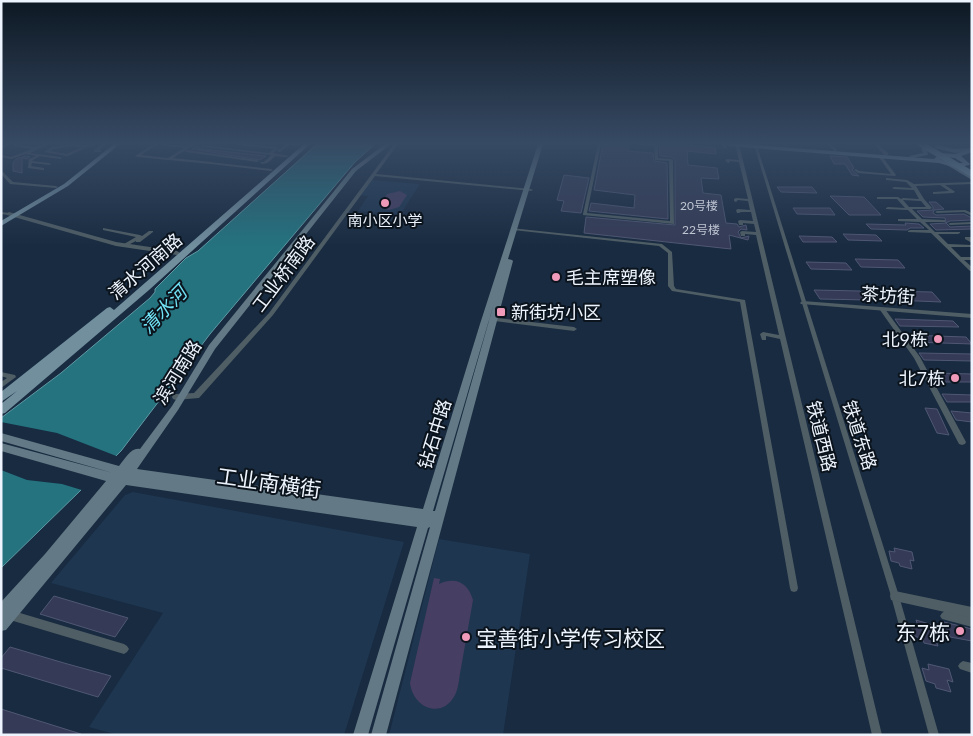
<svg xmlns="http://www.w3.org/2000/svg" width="973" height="736" viewBox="0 0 973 736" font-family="Lato,'Noto Sans SC',sans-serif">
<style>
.built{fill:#1e3650}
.green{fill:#473e63}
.water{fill:#24737f;stroke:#609aa5}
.pier{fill:#182b40}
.building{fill:#353b56;stroke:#505773}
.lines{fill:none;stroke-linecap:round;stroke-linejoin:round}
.minor{fill:#4f5d64;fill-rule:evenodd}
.tertiary{fill:#4f5d64;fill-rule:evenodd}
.secondary{fill:#637985;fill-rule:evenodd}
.primary{fill:#728f9e;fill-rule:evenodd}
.trunk-bridge{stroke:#7999aa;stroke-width:6}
.poi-dot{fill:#ef9ab8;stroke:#0b131c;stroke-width:2}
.labels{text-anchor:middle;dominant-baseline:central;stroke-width:4;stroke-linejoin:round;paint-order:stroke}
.far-number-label{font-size:12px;fill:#bfc6d3}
.far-poi-label{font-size:15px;fill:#edf4fd;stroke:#0b131c}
.street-label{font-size:18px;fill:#edf4fd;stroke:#0b131c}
.poi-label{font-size:18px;fill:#edf4fd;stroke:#0b131c;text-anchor:start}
.water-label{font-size:19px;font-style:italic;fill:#71e3f6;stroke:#0b131c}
.near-street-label{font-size:21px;fill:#edf4fd;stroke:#0b131c}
.near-poi-label{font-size:21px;fill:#edf4fd;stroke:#0b131c;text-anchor:end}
</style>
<rect width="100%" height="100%" fill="#182b40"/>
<!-- built -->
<g class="built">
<polygon points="372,180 420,184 400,215 358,211 368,196 360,195"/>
<polygon points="133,492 404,542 344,735 118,735 89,727 163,613 51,583 125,495"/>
<polygon points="439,539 530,554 503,735 389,735"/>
</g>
<!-- green -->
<g class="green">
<polygon points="400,191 407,195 399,207 389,210 380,207 387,194"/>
<path d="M434,578L440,579L439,584C456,576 468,583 473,600C469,623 465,645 461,668C459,677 459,687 455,695C442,720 413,708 410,683Z"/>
</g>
<!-- water -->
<polygon class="water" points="317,144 375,144 355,162 210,334 121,451 1,568 1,418 61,373 150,298 155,292 155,289 186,258 198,251"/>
<!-- pier -->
<polygon class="pier" points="1,422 57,433 119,457 85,491 62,484 27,480 1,470"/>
<!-- building -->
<g class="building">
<polygon points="603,144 629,144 628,151 653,153 654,161 667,163 668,219 589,211 591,203 634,208 635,195 594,190"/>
<polygon points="659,144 687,144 687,145 715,148 716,154 687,151 688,165 717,168 719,179 701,178 703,193 721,195 726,223 737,224 739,227 746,225 747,230 741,229 738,232 741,238 749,236 748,240 729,235 731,249 584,233 586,217 675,225 675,160 671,157 660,156"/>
<polygon points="195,146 203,149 266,156 260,160 192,149"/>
<polygon points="26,156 30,157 27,159 22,158 22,173 13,171 13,163 16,159"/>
<polygon points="830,156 847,157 854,168 852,170 859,176 852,175 845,164 834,164"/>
<polygon points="564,175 589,178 581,213 561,211 564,201 557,200"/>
<polygon points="777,187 812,187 817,193 781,192"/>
<polygon points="830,196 864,197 881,215 849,215"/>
<polygon points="929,202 936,202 944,209 934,210 933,213 936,215 964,214 972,218 972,220 950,221 946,223 945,218 923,217 917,211 933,210 933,207"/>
<polygon points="793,208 830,208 835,215 797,214"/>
<polygon points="905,223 919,224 924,228 910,228 907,230 871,229 866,224 906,225"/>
<polygon points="946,223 950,227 972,226 972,229 936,230 930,224"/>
<polygon points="843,234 876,235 882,241 848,240"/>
<polygon points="799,236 832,237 837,242 803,242"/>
<polygon points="855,259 898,260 905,268 861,267"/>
<polygon points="806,262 846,263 852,270 811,269"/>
<polygon points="814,290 860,291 867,300 820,299"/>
<polygon points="886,291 932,292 941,302 893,300"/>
<polygon points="895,319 953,321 959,327 900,326"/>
<polygon points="906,335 966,337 972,344 912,342"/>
<polygon points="919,353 972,354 972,361 924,360"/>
<polygon points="934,373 972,374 972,382 941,382"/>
<polygon points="942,394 972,395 972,402 947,402"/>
<polygon points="925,408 937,409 949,435 937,433"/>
<polygon points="951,411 972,413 972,422 956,420"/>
<polygon points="894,548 912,552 914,561 910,560 912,569 900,566 899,563 891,561 889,551 895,552"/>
<polygon points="54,596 128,618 115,637 40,614"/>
<polygon points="916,620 936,626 939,637 934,635 938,646 924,643 923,639 914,636 911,624 918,626"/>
<polygon points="944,622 972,629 972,641 950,637"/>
<polygon points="10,647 64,663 111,676 98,697 1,668 1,658"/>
<polygon points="928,664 949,669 953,682 947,680 951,692 936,688 935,684 926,681 922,668 929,670"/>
<polygon points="1,709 81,734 81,735 1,735"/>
</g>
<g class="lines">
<!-- minor -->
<g class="minor">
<polygon points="8,144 12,144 1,148 1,146"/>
<polygon points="14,144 35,147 44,144 47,144 47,145 30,153 60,157 62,158 60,159 40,156 33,160 32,161 49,163 51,164 50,165 32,163 31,166 44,168 44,170 43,170 28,168 29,159 36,156 26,154 11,159 1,157 1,155 11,157 32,149 14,146"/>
<path d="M71,144L86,145L92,144H97L87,147L68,156L44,152L52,147ZM71,146L82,147L67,154L50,151L54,149Z"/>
<polygon points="102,144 106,144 99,150 101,150 101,152 94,152 94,150"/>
<polygon points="154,144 158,144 141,155 168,158 184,148 160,145 159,144 187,146 191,144 194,144 194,145 173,158 211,162 213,163 211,164 137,157 135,156"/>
<path d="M238,144H245L277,147L279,148L273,153L289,156L287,157L275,156C271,160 266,166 260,163L261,162H264L271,155L203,147L201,146L203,145L269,153L274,149L240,145Z"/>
<polygon points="287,144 291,144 280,152 278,152 278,150"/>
<polygon points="598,144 601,144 587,213 670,221 669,161 655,160 654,146 640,145 638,144 656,144 658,145 658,158 671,159 673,160 674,224 583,215 583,214"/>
<polygon points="722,144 725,144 726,148 724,148"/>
<polygon points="735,144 739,144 882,735 872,735 780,339 766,336 766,340 762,340 760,334 763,332 779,335 756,235 745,234 745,236 741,236 740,232 742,231 756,232 754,224 743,223 743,225 739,225 738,221 740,220 753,221 751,212 741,212 739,213 737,213 736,210 738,209 750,210 748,201 738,200 736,202 734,201 734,199 736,198 748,199 739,162 730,161 729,163 728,163 725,160 727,159 739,160"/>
<polygon points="828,144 831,144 837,150 836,151 834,151"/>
<polygon points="754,145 757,146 899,596 939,735 929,735 891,596"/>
<polygon points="187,150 257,160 259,161 257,162 186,152 186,150"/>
<polygon points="879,155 881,155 896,175 895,176 858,173 854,170 856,169 859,171 891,174 878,156"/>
<path d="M886,178L907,180L914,184L972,182V184L945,185L954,191L955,192L953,193L933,194V192H934L949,191L940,185L916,186L924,199L932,208L930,209H912L922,219L945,220V222H925L935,232H960V233L958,234H938L948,244L972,245V247H951L961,257H972V260H964L972,267V271H970L931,233L908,232V231L910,230H929L920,222L898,221V219H917L908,210L886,209V208L888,207L905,208L897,199H877V197H898L901,199L903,198L919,199L914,190L894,189L892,188L894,187L912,188L906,182L887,180H886ZM903,200L921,201L926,207H909Z"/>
<polygon points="965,210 972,213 972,216 964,212 937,213 935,212 937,211"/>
<polygon points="1,212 9,213 11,214 9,215 1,214"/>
<polygon points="972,222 972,224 950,225 948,224 950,223"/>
<polygon points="103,228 140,235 142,236 149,231 153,231 153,232 140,242 136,242 136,241 126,246 124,246 124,244 136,237 103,230"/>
<polygon points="511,228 662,244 672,252 674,286 676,289 745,300 798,588 797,591 794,592 791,591 790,588 740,302 672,291 668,286 668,253 659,246 513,230 511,229"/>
<polygon points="965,237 972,237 972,243 965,239"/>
<polygon points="883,308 885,309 920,357 966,442 965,444 962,445 959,444 914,358 880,310"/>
<polygon points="489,317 574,327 577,329 574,331 487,320 486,319 487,318"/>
<polygon points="1,372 15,375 16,377 1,388 1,382 7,378 1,376"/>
<polygon points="10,610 124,644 127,646 129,649 127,652 124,654 10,620 7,618 5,615 7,612"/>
<polygon points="945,611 972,617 972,627 942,619 940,616 942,613"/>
<polygon points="963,661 972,663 972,673 960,669 958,666 960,663"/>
</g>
<!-- tertiary -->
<g class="tertiary">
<path d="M288,144H302C299,146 291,146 288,144Z"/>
<polygon points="394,144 398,144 376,174 531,189 533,190 531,191 375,176 273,315 199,398 176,400 173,399 172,397 173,395 176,394 194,393 269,313"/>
<polygon points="874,144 878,144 888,153 888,155 884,155"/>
<polygon points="209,162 271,169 273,170 271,171 211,164 209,163"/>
<polygon points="1,170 13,182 56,186 58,187 56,188 10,184 1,174"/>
<polygon points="9,212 116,242 177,251 180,253 177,255 116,246 7,215 6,214"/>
<polygon points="803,301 972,314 972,318 801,304 800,303 801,302"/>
<polygon points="895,591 972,607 972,618 895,601 891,600 890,596 891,592"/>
</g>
<!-- secondary -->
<g class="secondary">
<path d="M385,144H391L356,171L215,349L178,410L137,469L423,509L480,324L538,144H543L508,259L512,260L513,261L386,735H371L430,527L428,528L368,735H353L417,527L126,485L6,630L1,631V602L45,554L106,481L1,451V443L113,473L1,441V433L119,466C125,459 131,447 140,449L172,406L209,345L352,169ZM494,303L435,511H433Z"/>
<polygon points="937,145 955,149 970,148 972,149 972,151 955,153 935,148 935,146"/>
<polygon points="924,147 927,149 928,155 912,158 909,156 923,153 921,149"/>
<polygon points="947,163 951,163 972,175 972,180 947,165"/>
</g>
<!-- primary -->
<g class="primary">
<polygon points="114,144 120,144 68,186 1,226 1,221 64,184"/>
<polygon points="304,144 310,144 149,290 5,413 1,414 1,404 17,391 1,402 1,392 107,308 110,307 114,310"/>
<path d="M726,144H744L934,159L940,153L955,154L972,148V152L961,156L970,164L969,165L956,168L939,163L729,146ZM942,157L955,158L963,163H952L940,159Z"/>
</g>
<!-- trunk-bridge -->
<polyline class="trunk-bridge" points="921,144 972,174"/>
</g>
<!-- sky -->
<linearGradient id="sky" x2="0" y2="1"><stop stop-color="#0d1823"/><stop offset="0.58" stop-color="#374a64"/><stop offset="1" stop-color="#374a64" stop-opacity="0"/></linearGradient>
<rect width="973" height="247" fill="url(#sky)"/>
<!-- markers -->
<g class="poi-dot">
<circle cx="385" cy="203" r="5"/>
<circle cx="556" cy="277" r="5"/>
<rect x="496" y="307" width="10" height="10" rx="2.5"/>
<circle cx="938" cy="339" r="5"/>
<circle cx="955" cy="378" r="5"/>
<circle cx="960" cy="631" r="5"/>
<circle cx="466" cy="637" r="5"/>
</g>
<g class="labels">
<!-- far-number labels -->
<g class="far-number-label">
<text x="699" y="205">20号楼</text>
<text x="701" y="229">22号楼</text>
</g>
<!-- far-poi labels -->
<g class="far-poi-label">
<text x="385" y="220">南小区小学</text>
</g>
<!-- street labels -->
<g class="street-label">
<text transform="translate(145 266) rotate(-41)">清水河南路</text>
<text transform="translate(283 273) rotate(-53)">工业桥南路</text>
<text transform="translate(888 295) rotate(4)">茶坊街</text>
<text transform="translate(177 372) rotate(-58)">滨河南路</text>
<text transform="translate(434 434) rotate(-73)">钻石中路</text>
<text transform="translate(860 435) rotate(72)">铁道东路</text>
<text transform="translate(822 436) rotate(76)">铁道西路</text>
</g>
<!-- poi labels -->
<g class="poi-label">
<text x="566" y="277">毛主席塑像</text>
<text x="511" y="312">新街坊小区</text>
<text x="928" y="339" text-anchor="end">北9栋</text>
<text x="945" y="378" text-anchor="end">北7栋</text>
</g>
<!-- water labels -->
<g class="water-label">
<text transform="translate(163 309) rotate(-46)">清水河</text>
</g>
<!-- near-street labels -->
<g class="near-street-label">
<text transform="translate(269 482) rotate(8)">工业南横街</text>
</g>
<!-- near-poi labels -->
<g class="near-poi-label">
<text x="950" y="631">东7栋</text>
<text x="476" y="637" text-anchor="start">宝善街小学传习校区</text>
</g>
</g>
<!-- border -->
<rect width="973" height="736" fill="none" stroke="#edf4fd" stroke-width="5"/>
</svg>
